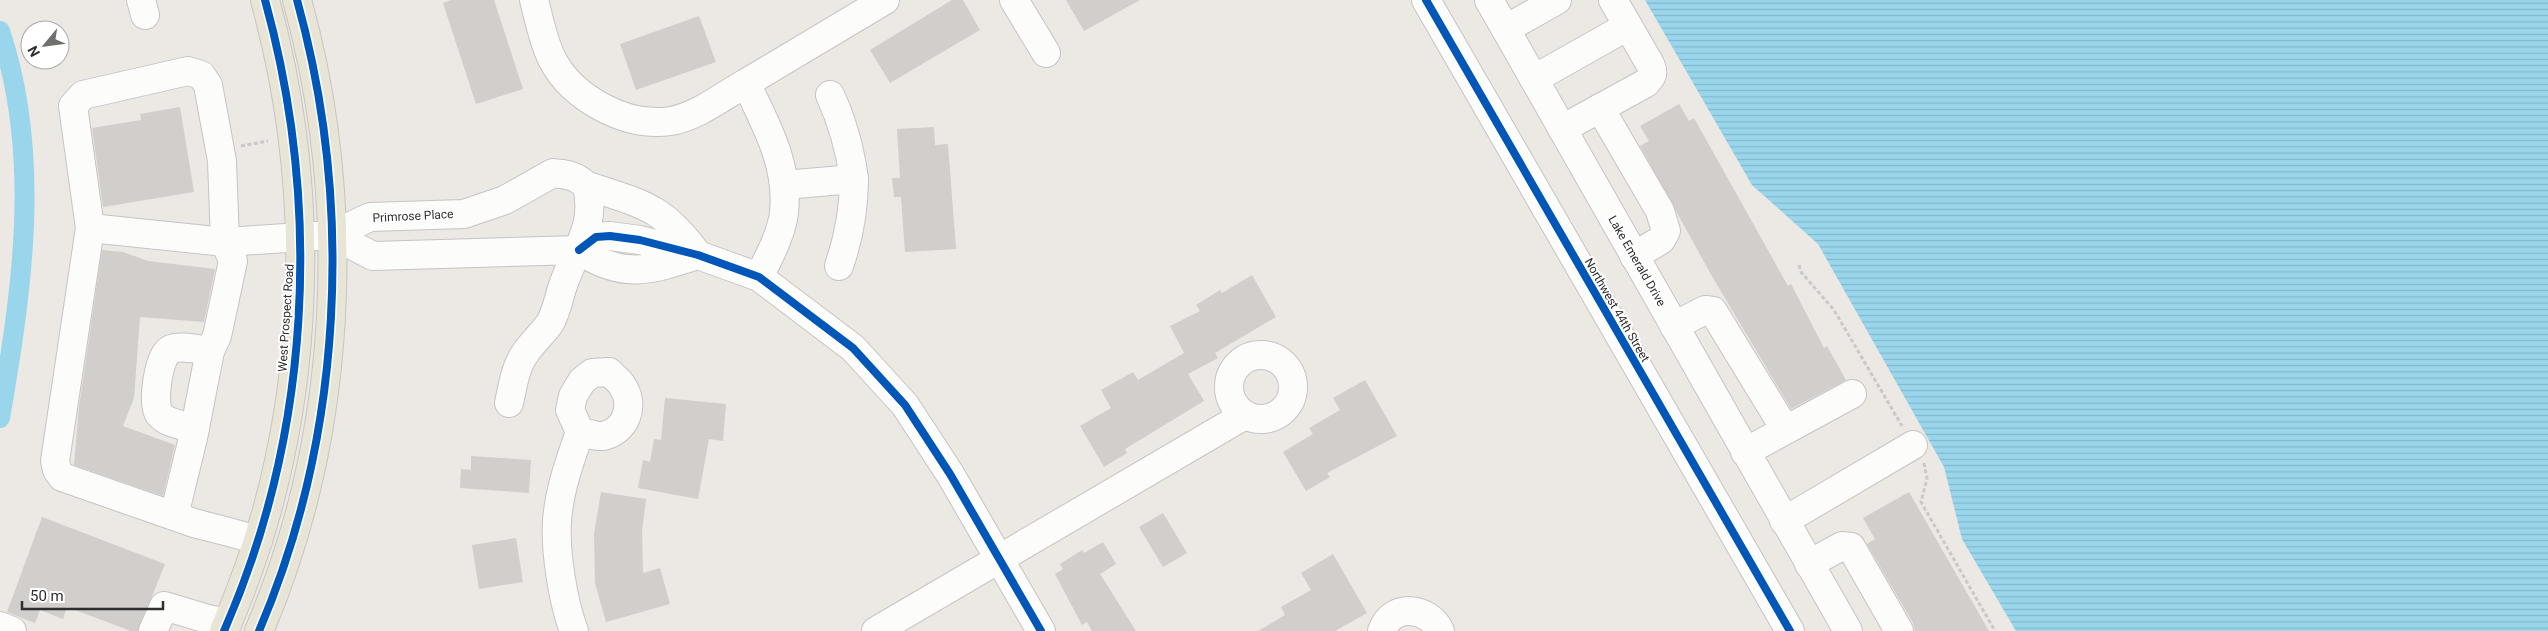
<svg xmlns="http://www.w3.org/2000/svg" width="2548" height="631" viewBox="0 0 2548 631" font-family="Roboto,sans-serif">
<style>
.water{fill:url(#water-rules)}
.lines{fill:none;stroke-linecap:round;stroke-linejoin:round}
.canal{stroke:#99d6ec;stroke-width:20}
.building{fill:#d1cecb}
.minor-casing{stroke:#c5c4c5;stroke-width:30}
.major-casing{stroke:#c6c5c4;stroke-width:30}
.path{stroke:#c9c9c8;stroke-width:3;stroke-dasharray:4 2.5;stroke-linecap:butt}
.minor{stroke:#fcfcfb;stroke-width:28}
.major{stroke:#e8e4d6;stroke-width:28}
.cycleway-casing{stroke:#fff;stroke-width:11}
.cycleway{stroke:#0057b8;stroke-width:8}
.labels{text-anchor:middle;dominant-baseline:central;stroke-width:4;stroke-linejoin:round;paint-order:stroke}
.street-label{font-size:12px;fill:#2e2e2e;stroke:#fff}
</style>
<defs>
<pattern id="water-rules" width="6" height="5" patternUnits="userSpaceOnUse" patternTransform="scale(1.25)"><rect width="6" height="5" fill="#99d6ec"/><path d="M0 2.5h6" fill="none" stroke="#84b8cb"/></pattern>
</defs>
<rect width="100%" height="100%" fill="#ece8e4"/>
<!-- water -->
<polygon class="water" points="1645,0 2548,0 2548,631 2016,631 1962,539 1944,467 1818,244 1752,185"/>
<g class="lines">
<!-- canal -->
<path class="canal" d="M0,31C42,156 22,291 0,418"/>
</g>
<!-- building -->
<g class="building">
<polygon points="451,0 494,0 523,89 476,104 443,3"/>
<polygon points="952,0 963,0 980,30 890,83 870,50"/>
<polygon points="1066,0 1140,0 1084,31"/>
<polygon points="699,16 716,62 636,90 620,44"/>
<polygon points="1679,104 1689,121 1694,118 1788,286 1791,284 1824,348 1827,346 1846,380 1791,409 1713,278 1640,146 1649,141 1640,126"/>
<polygon points="180,107 194,192 103,207 92,128 141,120 140,114"/>
<polygon points="934,127 935,145 948,144 956,249 905,252 901,197 894,197 892,178 900,178 897,129"/>
<polygon points="102,250 123,252 148,261 215,269 204,322 140,317 134,398 123,426 175,445 163,496 74,465 79,407"/>
<polygon points="1252,275 1276,317 1215,353 1218,358 1188,374 1204,401 1125,449 1127,453 1104,467 1080,426 1111,408 1101,390 1133,372 1138,380 1184,353 1170,326 1200,311 1196,305 1220,290 1222,293"/>
<polygon points="1365,380 1397,436 1327,473 1330,477 1306,491 1283,452 1313,434 1309,428 1340,410 1333,398"/>
<polygon points="665,398 726,404 723,441 709,439 698,499 638,488 643,460 650,462 654,439 661,440"/>
<polygon points="471,456 531,460 529,493 460,488 461,469 471,470"/>
<polygon points="601,492 646,499 642,531 643,573 660,568 670,604 606,622 595,583 594,534"/>
<polygon points="1909,492 1989,631 1915,631 1913,623 1867,544 1875,539 1863,518"/>
<polygon points="1163,513 1187,553 1163,567 1139,527"/>
<polygon points="42,517 165,564 138,631 131,631 67,607 63,619 40,610 35,623 7,612"/>
<polygon points="516,538 523,582 479,589 472,545"/>
<polygon points="1103,542 1116,564 1100,574 1136,631 1092,631 1087,622 1082,625 1055,574 1063,569 1060,564 1082,550 1084,553"/>
<polygon points="1333,554 1367,613 1335,631 1258,631 1285,615 1281,607 1311,590 1301,573"/>
</g>
<g class="lines">
<!-- minor casing -->
<g class="minor-casing">
<g id="minor">
<polyline points="141,0 145,15"/>
<path d="M534,0C539,19 543,41 552,59C572,98 626,128 671,121C698,116 723,96 746,83"/>
<polyline points="1014,0 1046,53"/>
<polyline points="1426,0 1790,631"/>
<polyline points="1489,0 1848,631"/>
<polyline points="1506,29 1557,0"/>
<polyline points="1534,79 1628,26"/>
<path d="M830,95C843,123 850,149 854,179"/>
<polyline points="1600,108 1660,211 1666,231 1661,240 1634,256"/>
<path d="M1562,129L1646,83C1653,76 1654,73 1650,64L1613,0"/>
<path d="M784,185L854,179C854,210 849,237 839,266"/>
<path d="M90,228L225,242L332,235L370,217L464,214L505,200L553,173C559,174 565,174 571,176C579,178 584,185 591,187C645,205 663,207 698,255"/>
<polyline points="332,235 373,256 579,250"/>
<polyline points="579,250 596,237 610,236 640,240 698,255 759,277 853,348 905,405 950,474 1041,631"/>
<path d="M579,250C623,280 651,270 698,255"/>
<path d="M759,277C769,257 781,235 784,213C789,165 766,125 746,83L885,0"/>
<polyline points="1674,326 1705,310 1713,311 1785,429"/>
<circle cx="1261" cy="387" r="32"/>
<path d="M509,403C513,385 515,367 526,352C533,342 543,333 550,323C558,309 559,294 565,280C578,245 596,225 587,186"/>
<path d="M195,428C183,425 167,424 159,414C152,403 158,355 171,349C182,345 199,350 210,351"/>
<polyline points="1745,452 1852,394"/>
<path d="M174,516L193,438L210,351L217,336L233,261L225,242L222,161L208,85L201,75L188,71L83,95L73,106L90,228L55,461L57,470L62,477C106,492 150,508 194,523C215,529 237,533 258,541"/>
<polyline points="1784,521 1913,445"/>
<polyline points="1809,564 1842,546 1851,547 1899,631"/>
<polyline points="0,626 12,631"/>
<polyline points="153,631 164,606 211,620 228,622"/>
<path d="M574,631C563,602 555,552 557,521C559,491 570,460 580,432L570,410L573,396L582,381L592,373L609,372C614,377 620,381 623,387C635,406 626,431 603,436C597,437 587,433 580,432"/>
<polyline points="876,631 1245,415"/>
<path d="M1382,631C1392,602 1429,607 1440,631"/>
</g>
</g>
<!-- major casing -->
<g class="major-casing">
<g id="major">
<path d="M224,631C311,433 322,207 265,0"/>
<path d="M259,631C343,435 354,205 297,0"/>
</g>
</g>
<!-- path -->
<g class="path">
<polyline points="241,146 268,141"/>
<polyline points="1799,265 1801,272 1834,310 1902,426"/>
<polyline points="1924,463 1927,479 1921,502 1995,631"/>
</g>
<!-- minor -->
<use href="#minor" class="minor"/>
<!-- major -->
<use href="#major" class="major"/>
<!-- cycleway casing -->
<g class="cycleway-casing">
<g id="cycleway">
<polyline points="1426,0 1790,631"/>
<polyline points="579,250 596,237 610,236 640,240 698,255 759,277 853,348 905,405 950,474 1041,631"/>
<path d="M224,631C311,433 322,207 265,0"/>
<path d="M259,631C343,435 354,205 297,0"/>
</g>
</g>
<!-- cycleway -->
<use href="#cycleway" class="cycleway"/>
</g>
<g class="labels">
<!-- street labels -->
<g class="street-label">
<text transform="translate(413 216) rotate(-3)">Primrose Place</text>
<text transform="translate(1637 261) rotate(60)">Lake Emerald Drive</text>
<text transform="translate(1617 310) rotate(60)">Northwest 44th Street</text>
<text transform="translate(286 318) rotate(-86)">West Prospect Road</text>
</g>
</g>
<!-- north arrow -->
<g transform="translate(45 45) rotate(241)"><circle r="24" fill="#ffffff" stroke="#ababab"/>
<path d="M0-4L9 19L0 12L-9 19Z" fill="#706f6e"/>
<text y="-8" font-size="14" font-weight="bold" text-anchor="middle" fill="#2e2e2e">N</text>
</g>
<!-- scale -->
<path d="M22 601v8h141v-8" fill="none" stroke="#2e2e2e" stroke-width="2.5"/>
<text x="30" y="601" font-size="15" fill="#2e2e2e" stroke="#ffffff" stroke-width="4" paint-order="stroke">50 m</text>
</svg>
